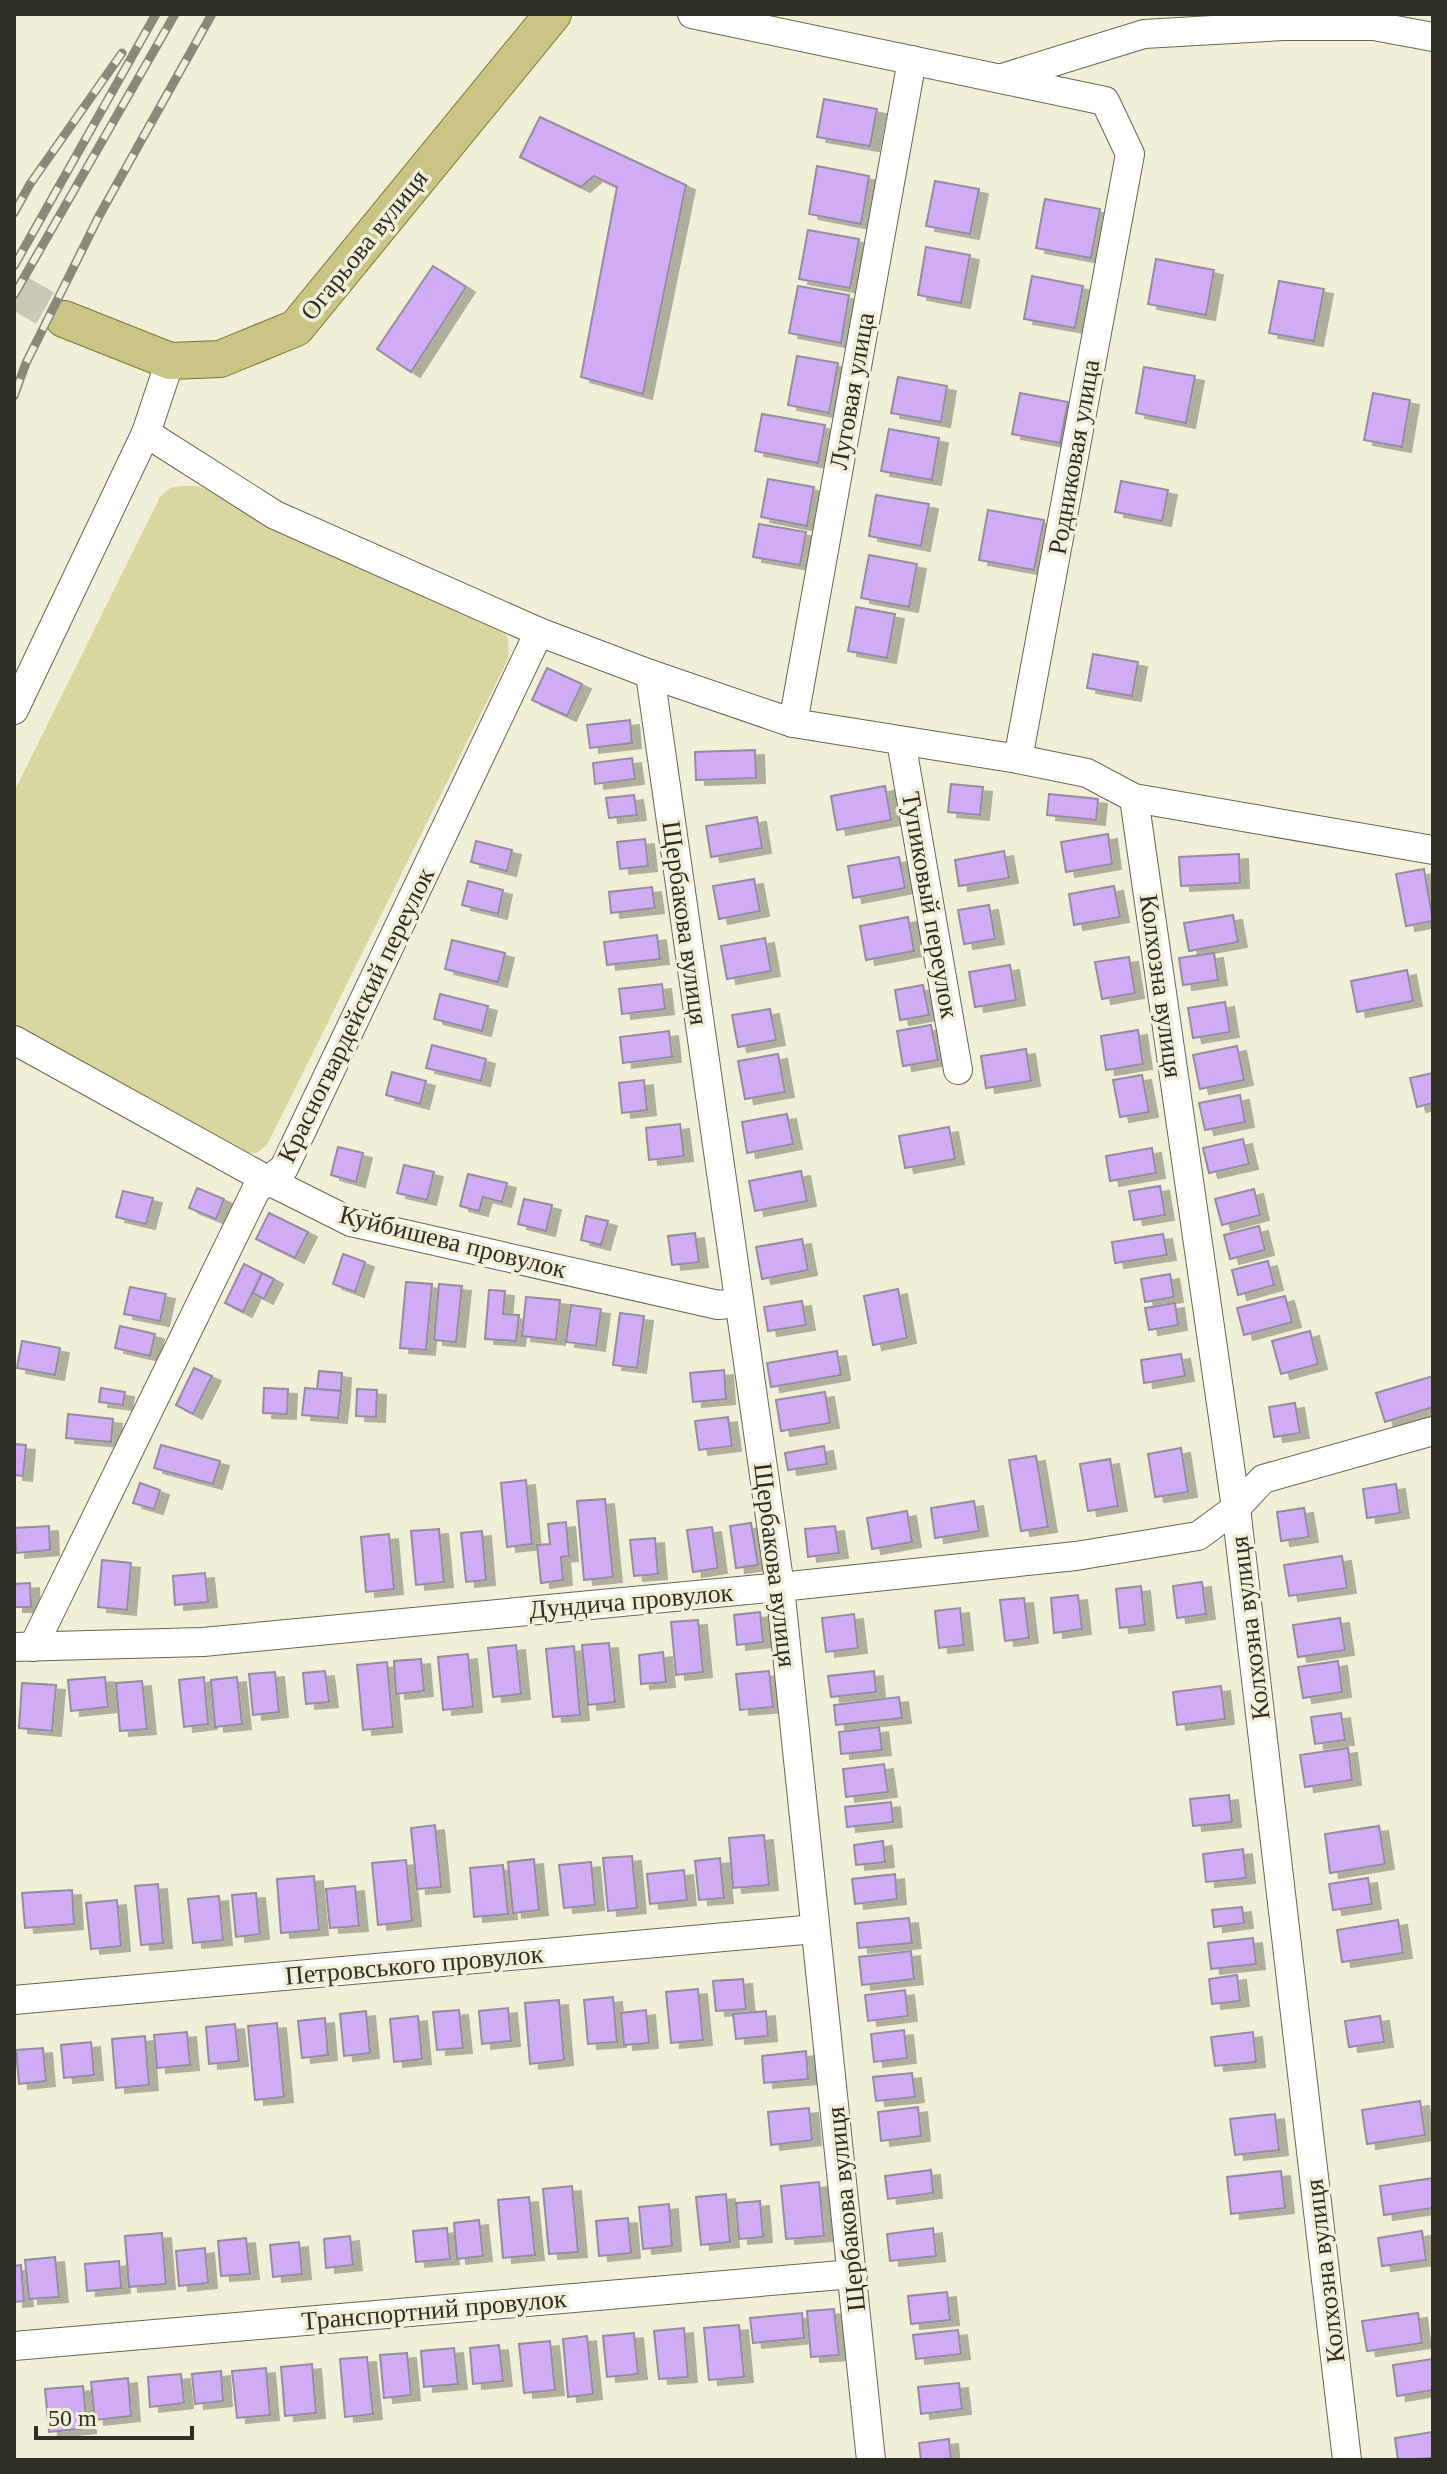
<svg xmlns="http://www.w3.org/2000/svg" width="1447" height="2474" viewBox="0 0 1447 2474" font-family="'Times New Roman',serif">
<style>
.green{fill:#d9d69f}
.building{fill:#cfacf4;stroke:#958ca0;stroke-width:2;filter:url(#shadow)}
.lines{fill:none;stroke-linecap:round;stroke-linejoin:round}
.major-tunnel{stroke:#c9c9b4;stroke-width:36;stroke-dasharray:36 18;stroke-linecap:butt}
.minor-casing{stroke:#676652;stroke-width:30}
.major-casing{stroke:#7c762e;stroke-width:38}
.minor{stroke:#fff;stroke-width:28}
.major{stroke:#cac485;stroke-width:36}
.rail-casing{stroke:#898879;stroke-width:9}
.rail{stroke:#f0efd8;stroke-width:6;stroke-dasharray:18;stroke-linecap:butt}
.labels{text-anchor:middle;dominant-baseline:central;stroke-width:7;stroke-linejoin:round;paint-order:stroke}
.street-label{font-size:26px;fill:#2f2f26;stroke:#f0efd8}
</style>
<defs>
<filter id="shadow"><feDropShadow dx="9" dy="5" stdDeviation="0" flood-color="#0004"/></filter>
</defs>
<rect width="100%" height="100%" fill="#f0efd8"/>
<!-- green -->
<path class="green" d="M182,486H198L218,495L269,529L502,629C510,637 509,648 508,659L268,1143C260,1153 254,1155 242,1152L14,1029V792L160,497L170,488Z"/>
<!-- building -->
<g class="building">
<polygon points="824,99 877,109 870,146 817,137"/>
<polygon points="540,117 686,185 643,394 581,377 617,187 594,176 581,187 520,157"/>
<polygon points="817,166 869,176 861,224 809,214"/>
<polygon points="935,181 979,189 970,234 926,226"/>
<polygon points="1045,199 1100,209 1091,258 1036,248"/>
<polygon points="808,230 859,239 850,288 799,279"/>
<polygon points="926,247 970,255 961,303 918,295"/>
<polygon points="1156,259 1214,270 1206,315 1148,304"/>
<polygon points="433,266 466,287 411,372 377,349"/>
<polygon points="1032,276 1083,286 1075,328 1024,319"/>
<polygon points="1279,281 1324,289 1314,341 1269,333"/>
<polygon points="798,286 849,295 841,343 789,333"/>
<polygon points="797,356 838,363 829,413 788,405"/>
<polygon points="1144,367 1195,376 1186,423 1136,413"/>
<polygon points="898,377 947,386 941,422 891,413"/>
<polygon points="1020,393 1068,402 1060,443 1012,434"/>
<polygon points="1373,393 1410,400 1402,447 1364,440"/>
<polygon points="762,414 825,425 818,463 755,451"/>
<polygon points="889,429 939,438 932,480 881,471"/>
<polygon points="768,479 814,487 807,526 761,517"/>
<polygon points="1121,481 1168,490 1162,521 1115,512"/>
<polygon points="876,495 929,504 921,546 869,536"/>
<polygon points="988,510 1044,520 1034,570 979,560"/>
<polygon points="759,524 806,532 800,565 753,557"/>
<polygon points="869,555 917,564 909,607 861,598"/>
<polygon points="856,607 895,614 887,658 848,651"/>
<polygon points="1093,654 1138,662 1132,696 1087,688"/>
<polygon points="547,668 582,684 567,716 532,700"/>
<polygon points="630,720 632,743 590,748 587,725"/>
<polygon points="755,750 756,778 696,780 695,752"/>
<polygon points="632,758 635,779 595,784 593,763"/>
<polygon points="951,784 983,787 980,815 948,812"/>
<polygon points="885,786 891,820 837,830 831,796"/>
<polygon points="1049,794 1098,799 1096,820 1047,815"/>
<polygon points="634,795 637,815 609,818 606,798"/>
<polygon points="757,817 762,848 711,857 706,826"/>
<polygon points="1108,834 1112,864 1066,872 1061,842"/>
<polygon points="645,839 648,866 620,869 617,842"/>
<polygon points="476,841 512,850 507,871 471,862"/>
<polygon points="1004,851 1009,878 959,886 955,860"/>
<polygon points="1239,854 1240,883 1181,886 1179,857"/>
<polygon points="899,857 905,888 853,898 848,866"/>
<polygon points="1424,869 1433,921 1406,926 1396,874"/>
<polygon points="754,879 760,911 719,919 713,886"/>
<polygon points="468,881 503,890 498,914 462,905"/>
<polygon points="1114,886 1120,917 1074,925 1069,894"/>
<polygon points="652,887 655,908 611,913 609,892"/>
<polygon points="989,905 995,939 964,944 958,910"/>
<polygon points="1233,915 1238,942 1189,951 1184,923"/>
<polygon points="908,917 914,951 866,960 860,926"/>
<polygon points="657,935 660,959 607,965 604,942"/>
<polygon points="765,938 771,971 727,979 721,946"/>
<polygon points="452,940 505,953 498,982 445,969"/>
<polygon points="1214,953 1218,980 1183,985 1179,958"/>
<polygon points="1129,957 1135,993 1102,999 1095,962"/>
<polygon points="1010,965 1016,1000 975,1007 969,972"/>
<polygon points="1407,970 1413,1001 1357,1012 1351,981"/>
<polygon points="662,984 665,1009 622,1014 619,989"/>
<polygon points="923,985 929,1015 900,1020 895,990"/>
<polygon points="440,994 488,1006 482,1031 434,1019"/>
<polygon points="1225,1002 1230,1032 1193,1038 1188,1008"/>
<polygon points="770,1009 776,1040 738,1047 732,1015"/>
<polygon points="931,1025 938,1060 903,1066 897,1031"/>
<polygon points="1138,1030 1143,1064 1106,1070 1101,1036"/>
<polygon points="669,1031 672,1057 623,1063 620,1037"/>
<polygon points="432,1045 486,1059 481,1081 426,1068"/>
<polygon points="1237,1046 1244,1080 1200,1089 1193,1055"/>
<polygon points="1026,1049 1031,1081 986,1088 981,1056"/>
<polygon points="778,1054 785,1092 745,1099 738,1061"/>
<polygon points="392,1072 426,1081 420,1104 386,1095"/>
<polygon points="1433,1073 1433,1103 1417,1107 1410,1078"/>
<polygon points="1142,1075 1149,1112 1120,1117 1113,1080"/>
<polygon points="644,1080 647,1110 622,1113 619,1083"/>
<polygon points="1240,1095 1245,1122 1205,1130 1199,1103"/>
<polygon points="787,1114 793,1144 747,1153 742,1122"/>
<polygon points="680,1124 684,1156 649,1160 646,1128"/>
<polygon points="949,1127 955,1159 905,1168 899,1136"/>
<polygon points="1243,1139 1249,1164 1209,1173 1203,1148"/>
<polygon points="338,1147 363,1153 356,1182 331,1175"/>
<polygon points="1152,1148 1156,1173 1110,1181 1106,1156"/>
<polygon points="404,1165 434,1172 427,1200 397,1193"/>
<polygon points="801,1171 807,1201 755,1211 749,1181"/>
<polygon points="468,1174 507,1183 502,1202 483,1197 479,1211 460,1206"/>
<polygon points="1160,1186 1165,1215 1134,1220 1129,1191"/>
<polygon points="197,1188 224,1199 216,1219 189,1208"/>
<polygon points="1254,1189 1260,1215 1222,1225 1215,1199"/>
<polygon points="123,1191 153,1198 146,1224 116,1217"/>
<polygon points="524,1199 552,1205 546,1231 518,1224"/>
<polygon points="269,1213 308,1232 295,1258 256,1239"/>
<polygon points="586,1216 608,1221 601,1245 581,1240"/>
<polygon points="1259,1226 1265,1250 1230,1259 1224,1235"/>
<polygon points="695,1233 699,1262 672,1265 668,1236"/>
<polygon points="1163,1234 1167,1255 1115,1263 1112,1242"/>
<polygon points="802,1239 808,1270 762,1279 756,1247"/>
<polygon points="343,1254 365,1262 355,1292 333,1284"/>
<polygon points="1268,1261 1274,1285 1238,1295 1232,1270"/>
<polygon points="244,1264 262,1273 243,1312 225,1303"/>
<polygon points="262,1273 274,1279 264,1299 253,1293"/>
<polygon points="1170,1274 1174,1297 1145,1302 1141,1279"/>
<polygon points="406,1282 432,1284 426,1350 400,1348"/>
<polygon points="439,1284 462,1286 456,1342 434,1340"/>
<polygon points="130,1287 166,1294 160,1321 124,1314"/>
<polygon points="898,1289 907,1338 873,1345 864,1296"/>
<polygon points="489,1290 505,1291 503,1314 519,1315 516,1341 485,1339"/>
<polygon points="1285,1296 1292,1322 1244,1335 1237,1308"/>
<polygon points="526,1297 560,1300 556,1340 522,1336"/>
<polygon points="802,1301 806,1325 768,1331 764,1307"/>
<polygon points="1175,1303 1178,1325 1149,1330 1145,1308"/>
<polygon points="571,1305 601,1309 596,1346 566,1342"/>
<polygon points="620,1313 644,1316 637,1368 613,1365"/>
<polygon points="120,1326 155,1334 150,1356 115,1348"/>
<polygon points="1310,1331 1318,1364 1281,1374 1272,1341"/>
<polygon points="22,1341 60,1348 55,1375 17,1368"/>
<polygon points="837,1351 841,1375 771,1387 767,1363"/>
<polygon points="1181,1354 1185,1376 1144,1383 1141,1360"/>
<polygon points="194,1368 212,1376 193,1414 176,1405"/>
<polygon points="724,1370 726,1399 693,1402 690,1373"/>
<polygon points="319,1371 342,1373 341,1391 317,1389"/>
<polygon points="1433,1376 1433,1407 1385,1422 1376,1393"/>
<polygon points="101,1388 125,1392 123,1405 99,1402"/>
<polygon points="264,1388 288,1389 287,1414 263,1413"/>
<polygon points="305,1388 341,1391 338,1418 302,1415"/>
<polygon points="357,1389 377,1390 376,1417 356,1416"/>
<polygon points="825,1392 830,1423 781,1431 776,1400"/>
<polygon points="1295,1403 1300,1433 1274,1437 1269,1407"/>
<polygon points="68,1414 113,1419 111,1442 66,1438"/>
<polygon points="728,1417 732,1446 699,1450 695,1421"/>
<polygon points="14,1444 26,1445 23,1476 14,1475"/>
<polygon points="161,1445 220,1461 213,1484 154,1468"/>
<polygon points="824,1446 827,1464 788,1470 785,1453"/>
<polygon points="1181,1448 1188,1492 1155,1497 1148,1454"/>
<polygon points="1036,1456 1048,1527 1021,1531 1009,1460"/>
<polygon points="1110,1459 1118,1506 1088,1511 1080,1464"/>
<polygon points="526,1480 532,1544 507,1547 501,1483"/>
<polygon points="140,1483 160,1490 154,1509 133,1503"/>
<polygon points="1396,1484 1400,1513 1367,1518 1363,1489"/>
<polygon points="605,1499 613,1577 584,1580 577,1501"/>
<polygon points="974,1501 979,1531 935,1538 931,1508"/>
<polygon points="1304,1508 1309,1537 1281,1541 1277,1512"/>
<polygon points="907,1511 912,1542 872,1549 867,1518"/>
<polygon points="566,1522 569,1556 561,1557 563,1580 541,1583 537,1545 550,1544 548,1524"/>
<polygon points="751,1523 758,1565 736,1568 730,1526"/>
<polygon points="49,1526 50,1550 16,1553 15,1528"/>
<polygon points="835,1526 839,1553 808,1557 805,1529"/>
<polygon points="712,1527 718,1568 693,1572 687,1530"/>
<polygon points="439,1529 444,1582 416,1585 411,1531"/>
<polygon points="482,1531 486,1580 466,1582 461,1533"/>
<polygon points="389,1534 394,1589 366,1592 361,1537"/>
<polygon points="655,1538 658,1574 634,1576 630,1540"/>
<polygon points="1342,1556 1347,1588 1289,1596 1284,1565"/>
<polygon points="102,1560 131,1563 127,1610 98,1607"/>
<polygon points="205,1573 208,1602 175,1605 173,1576"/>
<polygon points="1202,1582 1206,1614 1177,1618 1173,1586"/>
<polygon points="30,1583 31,1607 14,1607 14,1584"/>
<polygon points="1141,1586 1145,1625 1120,1628 1116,1589"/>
<polygon points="1078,1595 1082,1629 1054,1633 1051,1598"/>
<polygon points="1024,1598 1029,1638 1005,1641 1000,1600"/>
<polygon points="960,1608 964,1645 939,1648 935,1611"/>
<polygon points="760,1612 763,1642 737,1645 734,1615"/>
<polygon points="854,1614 858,1648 826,1652 822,1618"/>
<polygon points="1340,1618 1345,1650 1298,1657 1293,1625"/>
<polygon points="698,1620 703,1672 676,1675 671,1622"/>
<polygon points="609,1643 615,1702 588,1705 582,1645"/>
<polygon points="516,1645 521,1694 493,1697 488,1648"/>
<polygon points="574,1646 580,1715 553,1717 546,1649"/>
<polygon points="663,1652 666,1682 641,1684 639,1655"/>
<polygon points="468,1654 473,1707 443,1710 438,1657"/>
<polygon points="421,1659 424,1691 396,1694 394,1661"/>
<polygon points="1338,1661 1342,1692 1303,1698 1298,1667"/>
<polygon points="387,1662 393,1727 363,1730 357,1665"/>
<polygon points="325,1671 329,1702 306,1704 303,1673"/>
<polygon points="769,1671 773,1707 740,1710 736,1674"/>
<polygon points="874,1671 876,1692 831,1697 828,1676"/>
<polygon points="275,1672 279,1712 253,1715 249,1674"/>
<polygon points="105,1677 108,1707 71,1711 68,1680"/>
<polygon points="204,1677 208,1724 184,1727 179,1680"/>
<polygon points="237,1677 242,1724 215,1727 211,1680"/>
<polygon points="142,1681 147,1729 120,1731 116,1683"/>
<polygon points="22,1683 56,1685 52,1731 19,1728"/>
<polygon points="1221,1686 1225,1719 1177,1725 1173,1692"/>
<polygon points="899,1697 902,1718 836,1725 834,1705"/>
<polygon points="1341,1713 1345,1740 1315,1744 1311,1717"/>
<polygon points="879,1727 882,1750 841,1754 839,1732"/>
<polygon points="1348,1748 1352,1780 1305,1787 1300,1755"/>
<polygon points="884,1764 888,1792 846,1797 843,1769"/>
<polygon points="1229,1795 1232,1822 1193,1826 1190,1799"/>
<polygon points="891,1802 893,1822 847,1827 845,1807"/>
<polygon points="435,1825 441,1887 417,1889 411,1828"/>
<polygon points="1379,1826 1385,1864 1330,1873 1325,1834"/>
<polygon points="764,1835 769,1885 733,1888 729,1838"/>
<polygon points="883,1841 885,1862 856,1865 854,1845"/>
<polygon points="1243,1849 1246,1878 1206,1882 1203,1854"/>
<polygon points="632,1856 637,1908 608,1911 603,1858"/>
<polygon points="720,1858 724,1898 699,1900 695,1861"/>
<polygon points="534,1859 539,1910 513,1913 508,1862"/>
<polygon points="406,1860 412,1921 378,1925 372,1863"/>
<polygon points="591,1862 595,1905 564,1908 559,1865"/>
<polygon points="503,1865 508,1914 474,1917 470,1868"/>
<polygon points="684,1870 687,1900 650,1904 647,1874"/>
<polygon points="895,1874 897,1899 855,1904 852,1879"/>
<polygon points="314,1876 319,1930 281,1933 277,1879"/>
<polygon points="1368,1878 1372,1904 1333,1910 1329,1884"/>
<polygon points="158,1884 163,1943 141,1945 135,1886"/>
<polygon points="355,1886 359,1926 330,1928 326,1889"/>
<polygon points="72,1890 74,1924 25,1928 22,1893"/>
<polygon points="256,1893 260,1934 236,1937 232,1895"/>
<polygon points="219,1896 223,1940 193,1943 188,1899"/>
<polygon points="117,1900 121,1946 91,1949 86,1903"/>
<polygon points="1242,1907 1244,1923 1214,1927 1212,1910"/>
<polygon points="909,1918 912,1943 859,1948 857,1923"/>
<polygon points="1398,1920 1403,1953 1342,1962 1337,1930"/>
<polygon points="1253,1938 1256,1964 1211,1969 1208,1943"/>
<polygon points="911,1951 914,1979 862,1985 859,1957"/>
<polygon points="1237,1975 1240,2001 1212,2004 1209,1979"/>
<polygon points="743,1979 746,2009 716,2011 713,1981"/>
<polygon points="698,1989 703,2040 671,2043 666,1992"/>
<polygon points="905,1990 908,2016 868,2021 865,1995"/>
<polygon points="613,1997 617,2042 588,2044 584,2000"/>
<polygon points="559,2000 564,2060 530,2064 525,2003"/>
<polygon points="508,2008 511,2041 482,2044 479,2011"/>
<polygon points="459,2010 463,2048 437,2050 433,2012"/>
<polygon points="646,2010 649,2043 624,2045 621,2013"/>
<polygon points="366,2011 370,2053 344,2056 340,2014"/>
<polygon points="766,2011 768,2036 736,2039 733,2014"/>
<polygon points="418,2016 422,2059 394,2062 390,2019"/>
<polygon points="1380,2016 1384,2042 1349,2047 1345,2021"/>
<polygon points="325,2018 328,2055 302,2058 298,2021"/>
<polygon points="277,2023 284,2097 255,2100 248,2026"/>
<polygon points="235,2024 239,2061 209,2064 206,2027"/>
<polygon points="904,2030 907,2058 874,2062 871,2034"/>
<polygon points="187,2032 190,2065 157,2068 154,2035"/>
<polygon points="1253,2032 1256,2062 1215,2066 1211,2037"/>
<polygon points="145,2036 149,2085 116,2088 112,2039"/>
<polygon points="91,2042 94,2075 64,2078 61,2045"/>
<polygon points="43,2048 46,2081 19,2084 16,2050"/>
<polygon points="806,2051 808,2079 764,2083 762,2056"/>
<polygon points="912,2073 915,2097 876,2101 873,2077"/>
<polygon points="1420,2101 1425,2135 1367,2144 1362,2110"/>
<polygon points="918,2107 921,2136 881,2141 878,2112"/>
<polygon points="809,2108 812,2140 771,2145 768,2112"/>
<polygon points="1275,2114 1279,2150 1235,2155 1230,2119"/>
<polygon points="931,2170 933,2193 888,2199 885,2176"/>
<polygon points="1281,2171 1285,2208 1231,2214 1227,2177"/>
<polygon points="1433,2178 1433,2208 1384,2215 1380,2186"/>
<polygon points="819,2182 824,2236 786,2239 781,2186"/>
<polygon points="572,2186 578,2252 549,2254 543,2189"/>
<polygon points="726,2194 730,2242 701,2245 696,2197"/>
<polygon points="529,2197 535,2255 503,2258 498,2200"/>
<polygon points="760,2201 763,2237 739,2239 736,2203"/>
<polygon points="669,2204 672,2246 643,2249 639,2207"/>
<polygon points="628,2218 631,2253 599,2256 596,2221"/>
<polygon points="479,2220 483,2256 457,2259 454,2223"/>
<polygon points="447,2228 450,2259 416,2262 413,2231"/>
<polygon points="933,2228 936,2256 890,2261 887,2234"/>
<polygon points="1422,2231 1426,2260 1382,2266 1378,2238"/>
<polygon points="162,2233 166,2284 129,2287 125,2236"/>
<polygon points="350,2236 353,2265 326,2268 324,2239"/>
<polygon points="246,2238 250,2274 221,2276 218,2241"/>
<polygon points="299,2242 302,2274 273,2277 270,2245"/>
<polygon points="205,2248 208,2283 179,2286 176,2251"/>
<polygon points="55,2257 59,2297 29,2299 25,2260"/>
<polygon points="119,2261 121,2288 87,2291 85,2264"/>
<polygon points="21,2265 24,2301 14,2302 14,2266"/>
<polygon points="947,2292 950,2320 911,2324 908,2296"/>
<polygon points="834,2309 839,2355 811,2357 807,2311"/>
<polygon points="802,2313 804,2338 753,2343 750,2318"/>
<polygon points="1418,2313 1422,2343 1367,2351 1362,2321"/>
<polygon points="739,2325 744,2377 709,2380 704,2328"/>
<polygon points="684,2328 688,2377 659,2379 654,2331"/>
<polygon points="958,2330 961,2354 916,2359 913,2335"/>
<polygon points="634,2333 638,2374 607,2377 603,2336"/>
<polygon points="587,2336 593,2394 568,2397 563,2339"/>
<polygon points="550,2341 555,2390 524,2393 519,2344"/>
<polygon points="499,2345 503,2381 473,2384 470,2348"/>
<polygon points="454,2348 458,2384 424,2387 421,2351"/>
<polygon points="407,2353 411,2395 384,2398 380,2355"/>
<polygon points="367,2357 373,2414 345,2417 340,2359"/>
<polygon points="1433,2359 1433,2390 1397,2396 1393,2365"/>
<polygon points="312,2364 316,2413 285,2416 281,2367"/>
<polygon points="266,2368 270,2415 237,2418 232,2371"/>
<polygon points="221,2371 223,2401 195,2404 192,2374"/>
<polygon points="181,2374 184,2403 150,2407 148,2377"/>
<polygon points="128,2378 131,2416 95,2420 91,2382"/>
<polygon points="959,2383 962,2409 921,2414 918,2387"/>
<polygon points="83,2386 87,2428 49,2432 45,2389"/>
<polygon points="1433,2432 1433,2458 1398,2460 1395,2438"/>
<polygon points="949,2439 951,2460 921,2460 919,2443"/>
</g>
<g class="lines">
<!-- major-tunnel -->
<polyline class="major-tunnel" points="14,290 64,319"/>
<!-- minor casing -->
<g class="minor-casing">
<g id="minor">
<polyline points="692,14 1105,101 1130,154 1018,759"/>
<polyline points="1002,78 1144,34 1283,26 1374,26 1433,37"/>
<polyline points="146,433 275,515 539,632 650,674 793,723 1018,759 1087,773 1134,798 1433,850"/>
<polyline points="650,674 780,1587 871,2460"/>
<polyline points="14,710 146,433 170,361"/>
<polyline points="793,723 912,60"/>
<polyline points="901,741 958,1070"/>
<polyline points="1134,798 1236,1508 1347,2460"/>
<polyline points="14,1040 269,1181 351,1222 718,1305 739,1303"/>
<polyline points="14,1647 203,1642 780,1587 1076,1556 1198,1536 1236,1508 1263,1479 1433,1431"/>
<polyline points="33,1647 256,1190 284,1168 539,632"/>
<polyline points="14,2000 815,1929"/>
<polyline points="14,2346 853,2274"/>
</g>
</g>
<!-- major casing -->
<g class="major-casing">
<polyline id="major" points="64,319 170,361 220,359 296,328 553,14"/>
</g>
<!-- minor -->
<use href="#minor" class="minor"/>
<!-- major -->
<use href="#major" class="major"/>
<!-- rail casing -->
<g class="rail-casing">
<g id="rail">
<polyline points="14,213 30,184 122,53"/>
<polyline points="14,266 156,14"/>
<polyline points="14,295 175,14"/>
<polyline points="14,396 26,363 99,216 212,14"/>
</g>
</g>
<!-- rail -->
<use href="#rail" class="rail"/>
</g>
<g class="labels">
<!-- street labels -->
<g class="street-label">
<text transform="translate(364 245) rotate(-51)">Огарьова вулиця</text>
<text transform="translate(852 391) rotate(-80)">Луговая улица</text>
<text transform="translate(1074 457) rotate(-80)">Родниковая улица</text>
<text transform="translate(930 905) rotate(80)">Тупиковый переулок</text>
<text transform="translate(685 923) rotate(82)">Щербакова вулиця</text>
<text transform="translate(1161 986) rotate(82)">Колхозна вулиця</text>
<text transform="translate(356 1015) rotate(-64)">Красногвардейский переулок</text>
<text transform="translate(453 1242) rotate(14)">Куйбишева провулок</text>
<text transform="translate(775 1565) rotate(83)">Щербакова вулиця</text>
<text transform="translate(631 1601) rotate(-5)">Дундича провулок</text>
<text transform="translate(1250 1628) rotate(-97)">Колхозна вулиця</text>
<text transform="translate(414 1965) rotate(-5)">Петровського провулок</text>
<text transform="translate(846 2209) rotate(-96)">Щербакова вулиця</text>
<text transform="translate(1325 2271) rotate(-97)">Колхозна вулиця</text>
<text transform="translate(434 2310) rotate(-5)">Транспортний провулок</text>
</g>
</g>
<!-- border -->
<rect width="1447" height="2474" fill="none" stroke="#2f2f26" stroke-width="32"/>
<!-- scale -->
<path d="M36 2426v12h156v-12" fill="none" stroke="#2f2f26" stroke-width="4"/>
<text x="48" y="2426" font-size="24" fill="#2f2f26" stroke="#f0efd8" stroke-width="6" paint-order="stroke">50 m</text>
</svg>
